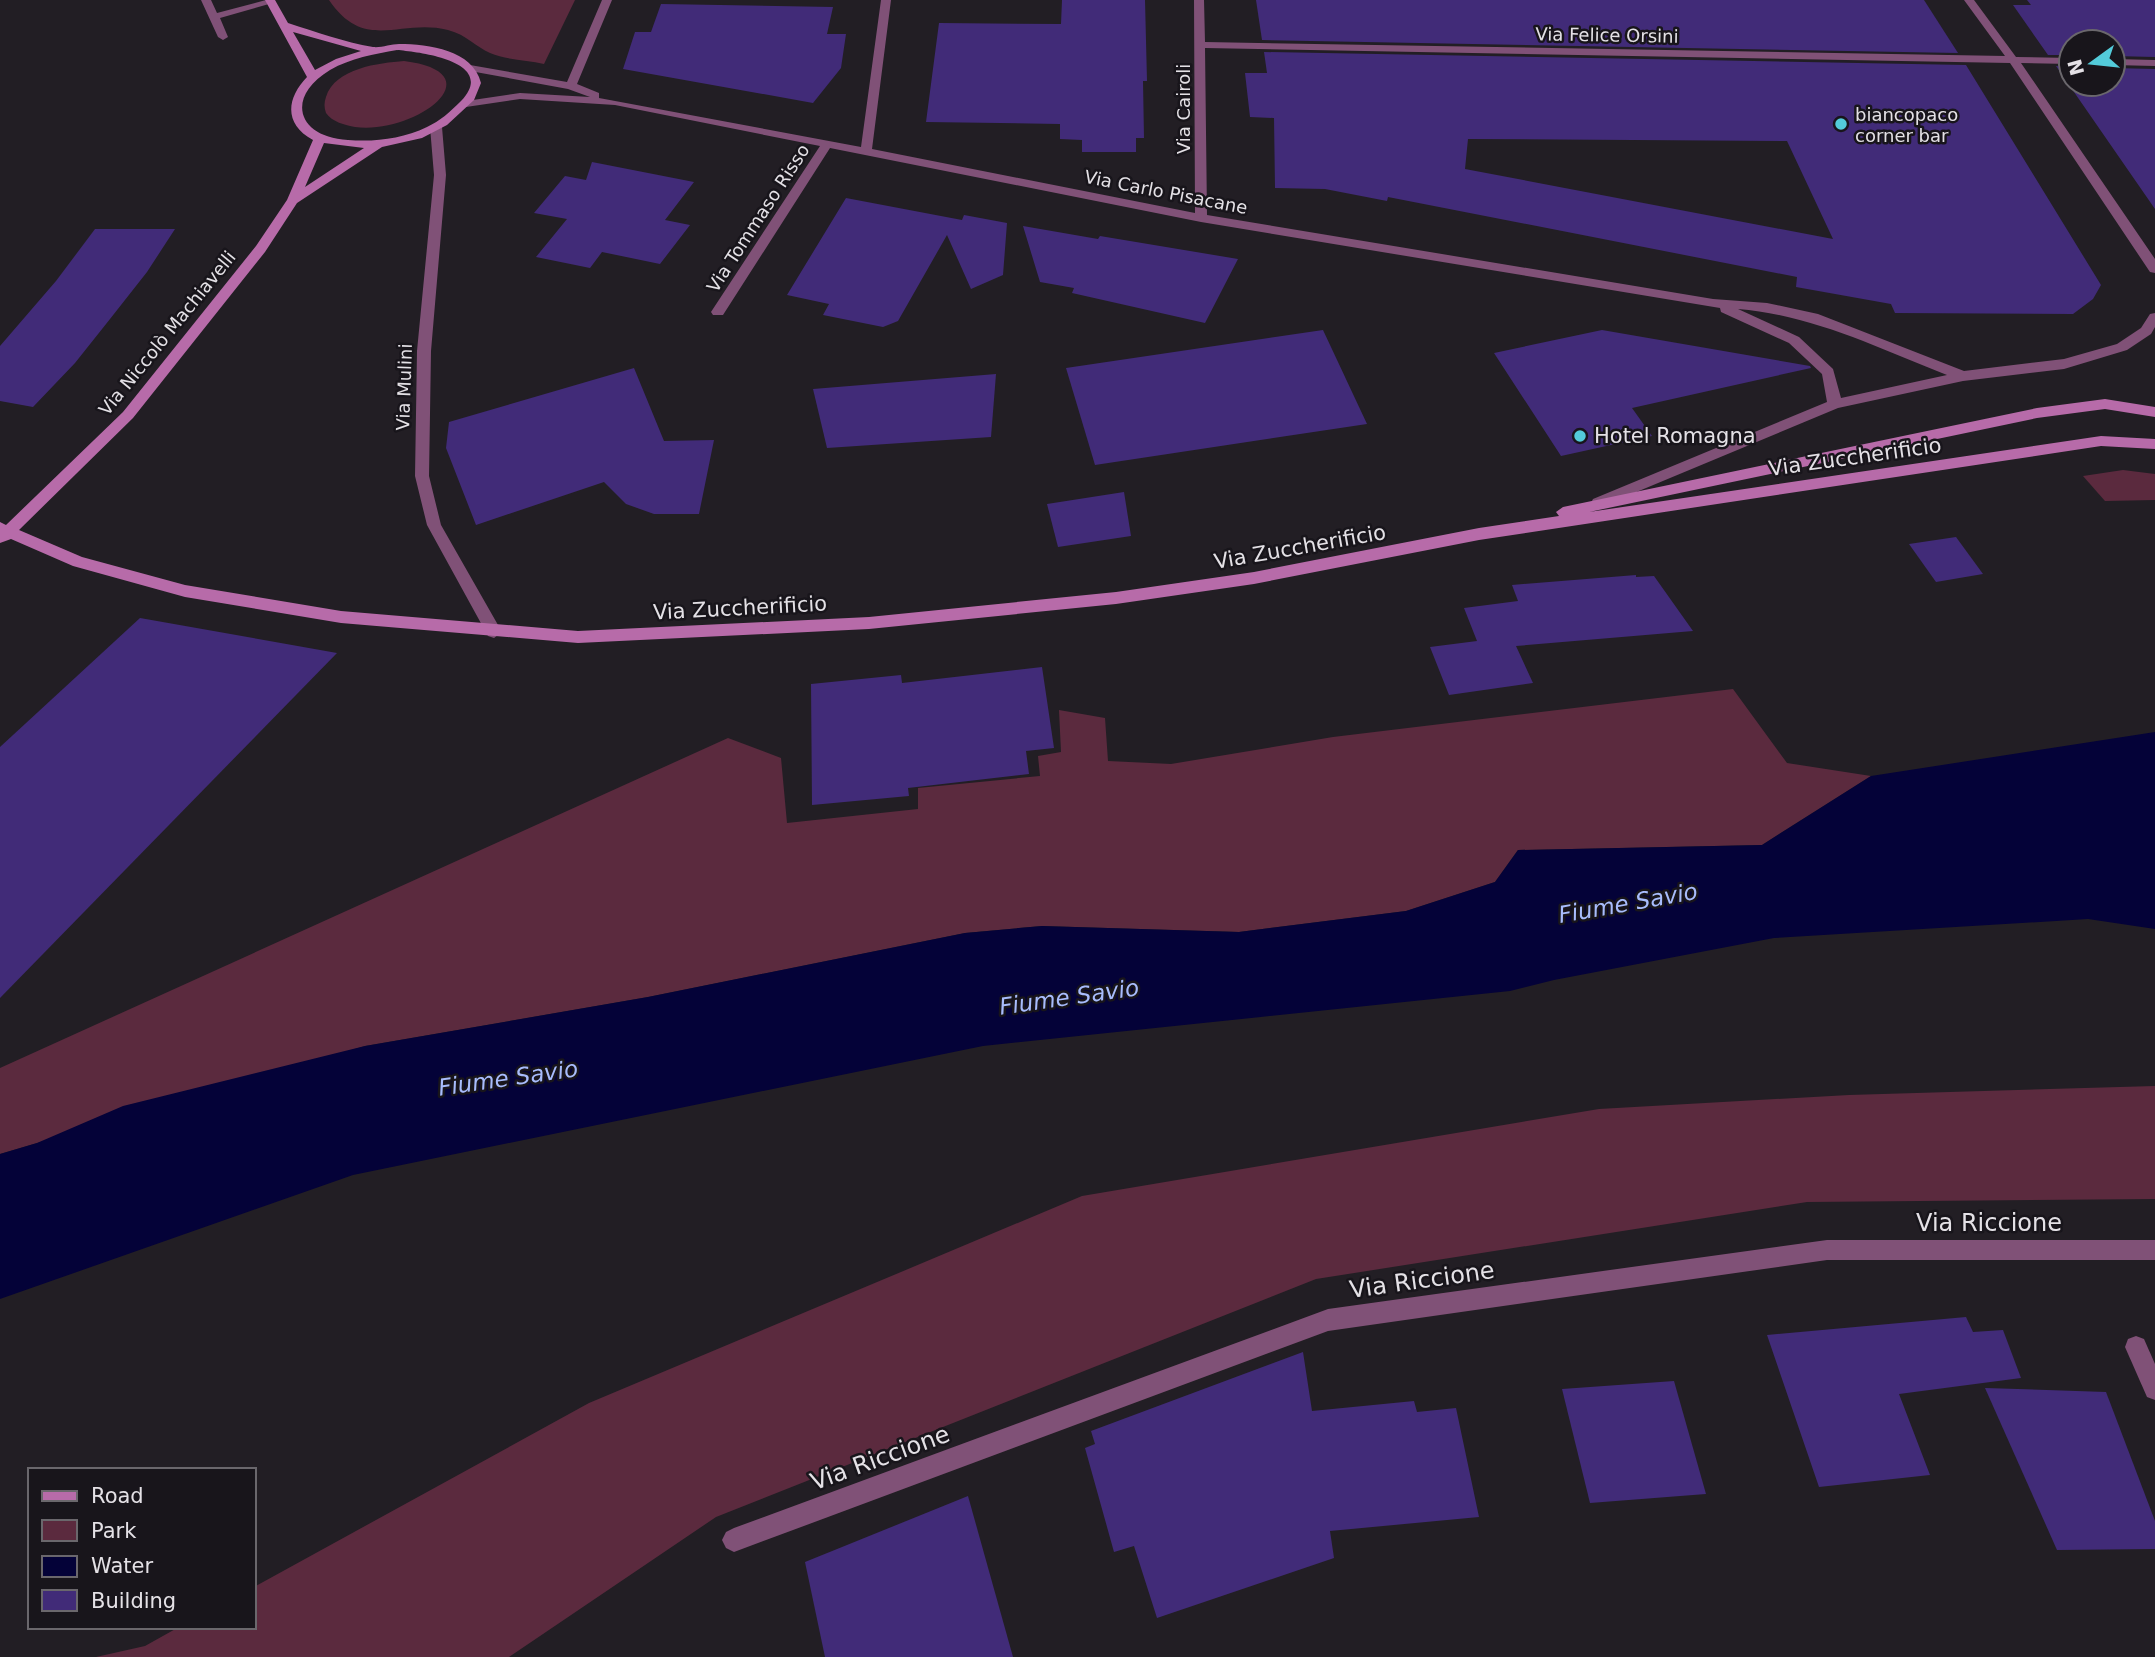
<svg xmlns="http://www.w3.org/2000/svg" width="2155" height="1657" viewBox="0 0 2155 1657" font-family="'DejaVu Sans',sans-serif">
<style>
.green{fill:#5b2a3e}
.water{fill:#040238}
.building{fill:#412b78;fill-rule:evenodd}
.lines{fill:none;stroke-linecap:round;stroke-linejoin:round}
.street{fill:#805177;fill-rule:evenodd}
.secondary{fill:#b76ba9;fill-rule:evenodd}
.poi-dot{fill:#53cbda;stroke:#18151b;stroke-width:2.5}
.labels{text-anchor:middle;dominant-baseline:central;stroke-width:5;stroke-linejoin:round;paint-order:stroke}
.far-street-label{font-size:18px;fill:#e4e1e6;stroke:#18151b}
.far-poi-label{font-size:18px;fill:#e4e1e6;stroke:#18151b;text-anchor:start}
.poi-label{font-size:21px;fill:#e4e1e6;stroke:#18151b;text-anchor:start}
.street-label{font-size:21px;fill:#e4e1e6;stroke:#18151b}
.water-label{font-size:23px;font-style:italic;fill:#a8bcfc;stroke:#18151b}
.near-street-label{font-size:24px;fill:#e4e1e6;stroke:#18151b}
</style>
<rect width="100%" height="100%" fill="#221e24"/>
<!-- green -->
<g class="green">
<path d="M329,0H575L544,64C527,60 506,60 490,53C476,47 467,35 448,30C400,18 365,53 329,0Z"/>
<path d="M404,61C498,73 415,135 355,127C345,125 332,122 326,113C324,108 324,102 326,97C335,68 379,63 404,61Z"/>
<polygon points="2123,470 2155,474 2155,500 2105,501 2083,476"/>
<polygon points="1733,689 1787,763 1871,776 1762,845 1518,850 1495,882 1406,911 1239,932 1042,926 965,933 648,997 365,1046 0,1154 0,1068 728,738 781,758 787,823 918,809 918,788 1040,776 1038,756 1061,752 1059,710 1105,718 1108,761 1171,764 1333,737"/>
<polygon points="2155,1086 2155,1199 1807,1202 1316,1279 716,1517 509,1657 96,1657 145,1646 179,1627 254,1627 254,1587 589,1403 1082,1196 1599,1109 1849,1095"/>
</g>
<!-- water -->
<polygon class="water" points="2155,732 2155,929 2088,919 1774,938 1554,980 1510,991 983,1046 353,1175 0,1299 0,1154 37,1143 123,1106 365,1046 648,997 965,933 1042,926 1239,932 1406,911 1495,882 1518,850 1762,845 1871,776"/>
<!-- building -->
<g class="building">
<polygon points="1062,0 1145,0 1147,81 1143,81 1144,138 1136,138 1136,152 1082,152 1082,140 1060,139 1060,124 926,122 939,23 1061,24"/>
<polygon points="1256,0 1924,0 1958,53 1262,40"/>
<polygon points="2027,0 2155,0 2155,57 2113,56 2113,42 2071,42 2071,55 2048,55 2013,5 2031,5"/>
<polygon points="661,4 833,7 827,34 846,34 841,68 813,103 623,69 635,32 651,32"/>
<path d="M1264,52L1966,65L2101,285L2093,299L2073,314L1895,313L1891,304L1796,287L1797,277L1388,197L1387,201L1325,189L1275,188L1274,118L1250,117L1245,73H1267ZM1468,139L1787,141L1833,239L1465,169Z"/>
<polygon points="2056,66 2071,67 2071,84 2113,84 2113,68 2155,69 2155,209"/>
<polygon points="592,162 694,182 665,220 690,225 660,264 602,252 590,268 536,257 567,219 534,213 565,176 586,180"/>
<polygon points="846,198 962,220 964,215 1007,223 1003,275 971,289 947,235 898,321 883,327 823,315 829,304 787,295"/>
<polygon points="1023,226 1098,239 1100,236 1238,259 1205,323 1072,293 1074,288 1040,282"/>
<polygon points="95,229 175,229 147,272 110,319 75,363 33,407 0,401 0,346 56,281"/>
<polygon points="1323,330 1367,424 1095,465 1066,368"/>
<polygon points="1602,330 1810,366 1811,368 1632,408 1652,436 1561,456 1494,353"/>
<polygon points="634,368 664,441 714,440 699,514 654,514 626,504 604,482 476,525 446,448 449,422"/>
<polygon points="996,374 991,437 827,448 813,389"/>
<polygon points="1124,492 1131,536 1058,547 1047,504"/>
<polygon points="1956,537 1983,574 1936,582 1909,544"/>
<polygon points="1636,575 1636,577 1654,576 1693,631 1516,646 1533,683 1449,695 1430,647 1477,641 1464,608 1518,601 1512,585"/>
<polygon points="140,618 337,653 0,998 0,747"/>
<polygon points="1042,667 1054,748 1026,751 1029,774 908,788 909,796 812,805 811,684 901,675 902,683"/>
<polygon points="1966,1317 1973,1332 2003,1330 2021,1378 1899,1394 1930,1475 1819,1487 1767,1335"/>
<polygon points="1303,1352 1312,1411 1414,1401 1417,1412 1456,1408 1479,1517 1330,1531 1334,1558 1157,1618 1134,1546 1114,1552 1085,1448 1095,1444 1091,1431"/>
<polygon points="1674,1381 1706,1494 1590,1503 1562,1389"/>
<polygon points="1985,1388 2106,1392 2155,1521 2155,1549 2057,1550"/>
<polygon points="968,1496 1013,1657 825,1657 805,1562"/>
</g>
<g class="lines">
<!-- street -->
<g class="street">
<polygon points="201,0 211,0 217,13 266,0 276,2 220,18 228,37 223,40 218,37"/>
<path d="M602,0H612L577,84L599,93V98L861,147L881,0H891L872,149L1195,213L1194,0H1204L1205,42L2005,56L1964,0H1974L2016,57L2071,58V64L2021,63L2155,259V273L2150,272L2010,63L1205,48L1207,215L1713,299L1767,303L1818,314L1964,371L2064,359L2117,344L2141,328L2150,314L2155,313V327L2151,334L2127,350L2064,369L1963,381L1838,408L1598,508L1593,507L1591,503L1593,499L1827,402L1822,374L1789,343L1721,312L1720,308L1201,222L830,148L723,315H713L711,312L820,146L615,105L520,99L466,107L460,104L466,101L520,93L590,97L568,89L470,71L464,68L470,65L567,82ZM1738,309C1812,315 1878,348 1947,375L1841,398L1833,369L1799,337Z"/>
<polygon points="2113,59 2155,60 2155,66 2113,65"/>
<polygon points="436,123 442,127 446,175 431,351 429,476 441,525 502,632 494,638 488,636 427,525 415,476 417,351 434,175 430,127"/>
<polygon points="1827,1240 2155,1240 2155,1260 1827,1260 1328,1331 734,1552 726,1548 722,1540 726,1532 734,1528 1328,1309"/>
<polygon points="2136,1336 2144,1339 2155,1364 2155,1400 2147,1397 2125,1347 2128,1339"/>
</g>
<!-- secondary -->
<path class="secondary" d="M265,0H275L288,23C316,32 344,42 373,47C381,48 391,44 399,44C429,44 473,50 481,83L474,100L447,125L422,138L382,147L297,203L265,252L133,418L19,530L82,557L185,585L341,611L578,631L869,617L1116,592L1254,572L1479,528L1559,516L1556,512L1563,507L2037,408L2105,399L2155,407V417L2105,409L2037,418L1589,512L2101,436L2155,439V449L2101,446L1479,540L1254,584L1116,604L869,629L578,643L341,623L185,597L73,566L11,539L0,543V522L6,525L123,412L256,246L287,200L313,140C284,124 286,99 307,77ZM293,32L361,51L336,59L315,70ZM397,50C421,52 498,62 461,101C450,112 440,121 427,127C402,139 375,142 348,140C297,137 285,97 330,70C351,58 374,54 397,50ZM324,143L364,148L305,187Z"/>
</g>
<!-- markers -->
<g class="poi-dot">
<circle cx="1841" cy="124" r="7"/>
<circle cx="1580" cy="436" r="7"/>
</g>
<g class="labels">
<!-- far-street labels -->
<g class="far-street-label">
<text transform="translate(1607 35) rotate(1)">Via Felice Orsini</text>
<text transform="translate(1183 109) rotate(-90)">Via Cairoli</text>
<text transform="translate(1166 192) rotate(11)">Via Carlo Pisacane</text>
<text transform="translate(758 218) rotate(-57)">Via Tommaso Risso</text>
<text transform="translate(167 333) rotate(-51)">Via Niccolò Machiavelli</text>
<text transform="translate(404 387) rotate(-88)">Via Mulini</text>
</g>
<!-- far-poi labels -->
<g class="far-poi-label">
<text x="1855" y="114">biancopaco<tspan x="1855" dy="21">corner bar</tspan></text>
</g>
<!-- poi labels -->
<g class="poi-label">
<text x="1594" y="436">Hotel Romagna</text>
</g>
<!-- street labels -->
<g class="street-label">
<text transform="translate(1855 457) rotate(-8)">Via Zuccherificio</text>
<text transform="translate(1300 547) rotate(-10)">Via Zuccherificio</text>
<text transform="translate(740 608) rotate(-3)">Via Zuccherificio</text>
</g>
<!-- water labels -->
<g class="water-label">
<text transform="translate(1628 903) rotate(-10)">Fiume Savio</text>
<text transform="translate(1069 997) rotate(-8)">Fiume Savio</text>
<text transform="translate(508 1078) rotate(-8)">Fiume Savio</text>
</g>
<!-- near-street labels -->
<g class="near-street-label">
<text x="1989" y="1223">Via Riccione</text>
<text transform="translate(1422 1280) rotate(-8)">Via Riccione</text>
<text transform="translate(880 1458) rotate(-20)">Via Riccione</text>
</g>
</g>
<!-- legend -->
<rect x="28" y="1468" width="228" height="161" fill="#18151b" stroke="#6a676c" stroke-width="2"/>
<rect x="42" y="1491" width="35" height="10" fill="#b76ba9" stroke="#6a676c" stroke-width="2"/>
<text x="91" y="1503" font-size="21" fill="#e4e1e6">Road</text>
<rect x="42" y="1520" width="35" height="21" fill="#5b2a3e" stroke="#6a676c" stroke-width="2"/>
<text x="91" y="1538" font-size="21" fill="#e4e1e6">Park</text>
<rect x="42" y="1556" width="35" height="21" fill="#040238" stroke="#6a676c" stroke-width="2"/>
<text x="91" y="1573" font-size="21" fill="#e4e1e6">Water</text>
<rect x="42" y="1590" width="35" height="21" fill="#412b78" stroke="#6a676c" stroke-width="2"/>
<text x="91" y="1608" font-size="21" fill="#e4e1e6">Building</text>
<!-- north arrow -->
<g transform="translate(2092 63) rotate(255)"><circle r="33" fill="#18151b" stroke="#6a676c" stroke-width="2"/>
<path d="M0-5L12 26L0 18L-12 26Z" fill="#53cbda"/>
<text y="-10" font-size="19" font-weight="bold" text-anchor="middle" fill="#e4e1e6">N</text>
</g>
</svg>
